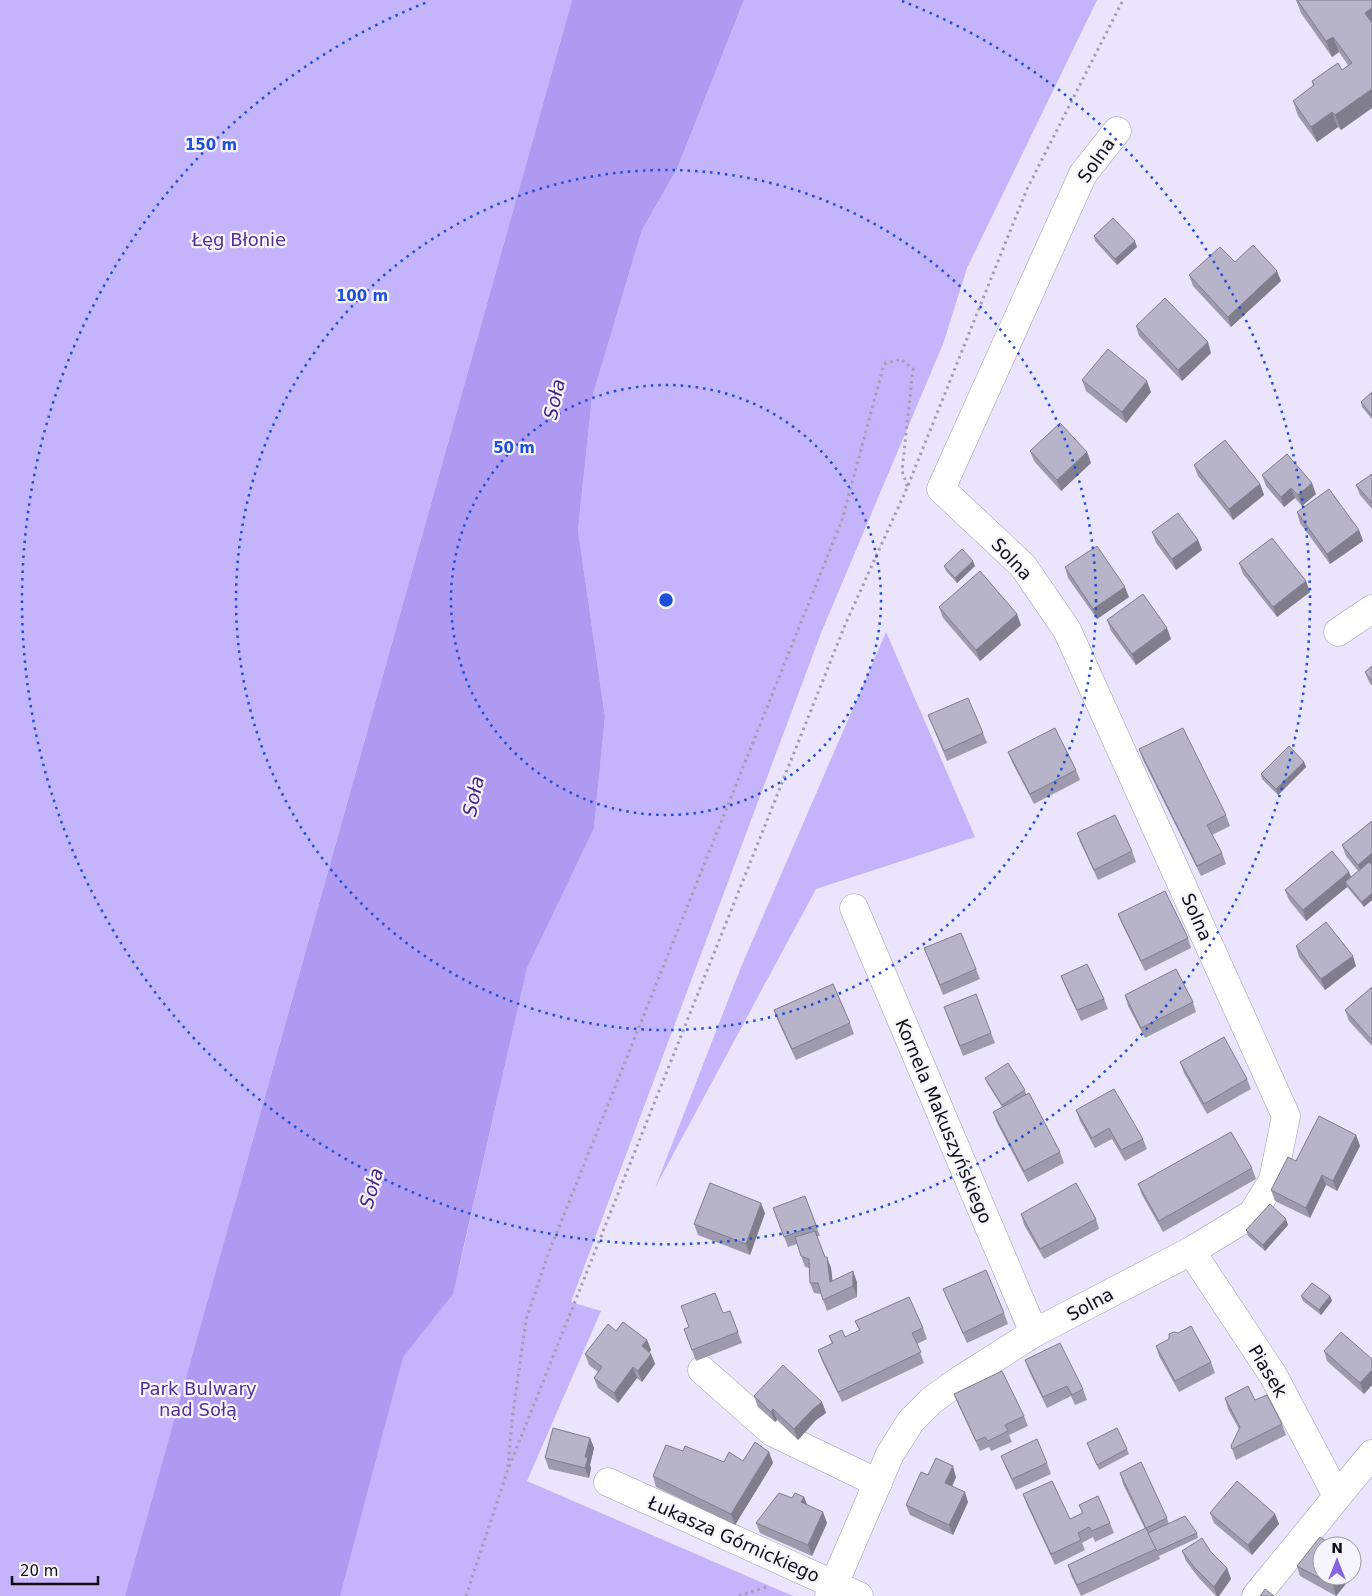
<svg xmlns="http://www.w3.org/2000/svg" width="1372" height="1596" viewBox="0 0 1372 1596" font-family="'DejaVu Sans',sans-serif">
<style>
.green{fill:#c4b4fb}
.water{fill:#af9af2}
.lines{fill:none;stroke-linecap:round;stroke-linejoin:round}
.minor-casing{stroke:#9e9ab0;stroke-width:29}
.path{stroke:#a29eb0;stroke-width:3;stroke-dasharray:2.5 4;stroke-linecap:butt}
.minor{stroke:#fff;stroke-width:28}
.wall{fill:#9d9aad}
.shaded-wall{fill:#807d8d}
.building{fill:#b7b3c9;stroke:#807d8d}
.ring{fill:none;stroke:#1d4ed8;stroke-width:2.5;stroke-dasharray:2.5 5}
.labels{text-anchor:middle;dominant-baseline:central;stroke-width:4.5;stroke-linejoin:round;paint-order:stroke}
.street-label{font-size:18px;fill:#0e0d14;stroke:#f6f5fe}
.park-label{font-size:18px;fill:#533095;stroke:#f6f5fe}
.water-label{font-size:19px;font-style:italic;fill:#462186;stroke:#f6f5fe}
.centre{fill:#1d4ed8;stroke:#f6f5fe;stroke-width:2.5}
.ring-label{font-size:15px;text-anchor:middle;font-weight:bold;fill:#1d4ed8;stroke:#f6f5fe;stroke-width:4.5;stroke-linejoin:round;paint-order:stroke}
</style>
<rect width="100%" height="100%" fill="#eae5fc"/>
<!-- green -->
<g class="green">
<polygon points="0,0 572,0 235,1203 459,1269 527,967 594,827 605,717 578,530 592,398 642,230 677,169 744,0 1097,0 967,268 943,344 821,633 571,1302 601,1311 527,1481 793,1596 0,1596"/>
<polygon points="886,632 975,837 816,889 655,1188 741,967"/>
</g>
<!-- water -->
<polygon class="water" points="572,0 744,0 677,169 642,230 592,398 578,530 605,717 594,828 527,968 453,1294 403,1357 340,1596 125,1596"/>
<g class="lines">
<!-- minor casing -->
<g class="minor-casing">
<g id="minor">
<polyline points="1338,632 1372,609"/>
<polyline points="854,908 1034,1333"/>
<polyline points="1191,1251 1273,1375 1337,1496"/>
<polyline points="702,1370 772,1432 878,1483"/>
<polyline points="608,1482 859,1596"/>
<polyline points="829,1596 890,1454 911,1421 932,1400 960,1380 1034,1333 1191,1251 1252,1214 1273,1180 1286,1116 1067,630 1023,566 941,489 1083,174 1117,131"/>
<polyline points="1256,1596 1372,1454"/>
</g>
</g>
<!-- path -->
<g class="path">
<polyline points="508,1467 512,1420 526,1320 547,1257 842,520 884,364 901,359 913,369 902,471 908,488"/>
<polyline points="466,1596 507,1472 845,625 907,488 1027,189 1123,0"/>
<polyline points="739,1596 769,1586"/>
</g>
<!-- minor -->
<use href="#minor" class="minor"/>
</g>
<!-- wall -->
<g class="wall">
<polygon points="1296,0 1372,0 1372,108 1341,130 1338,127 1317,142 1298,116 1293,101 1313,86 1312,81 1342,70 1348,65 1339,52 1332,57 1301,13"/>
<polygon points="1094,236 1137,247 1117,265 1095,241"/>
<polygon points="1235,262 1281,281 1231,327 1193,286 1189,275"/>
<polygon points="1136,326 1211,353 1182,381 1139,336"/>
<polygon points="1082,380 1151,392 1126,423 1086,391"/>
<polygon points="1372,392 1372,419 1362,407 1361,402"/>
<polygon points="1030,451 1087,452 1091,463 1061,491 1034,461"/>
<polygon points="1194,465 1260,484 1264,495 1233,520 1198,476"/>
<polygon points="1372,474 1372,509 1360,495 1356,485"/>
<polygon points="1262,475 1316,494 1302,506 1295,498 1284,507 1266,486"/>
<polygon points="1297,512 1359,530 1363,541 1330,564 1300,523"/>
<polygon points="1152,532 1198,540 1202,550 1176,570 1156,543"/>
<polygon points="1239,563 1310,592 1277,617 1243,574"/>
<polygon points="944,566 975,566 957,583 946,571"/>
<polygon points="1065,567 1129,597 1097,619 1068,578"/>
<polygon points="939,607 1021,625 980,661 943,618"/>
<polygon points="1107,620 1171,639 1136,665 1111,631"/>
<polygon points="1372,666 1372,686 1369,682 1365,672"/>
<polygon points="928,715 983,733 987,743 947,761"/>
<polygon points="1139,749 1226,815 1230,826 1212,835 1222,853 1226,864 1201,876 1143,760"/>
<polygon points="1008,752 1076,770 1080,780 1034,804 1012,762"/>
<polygon points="1304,762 1306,767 1278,795 1262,779 1261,774"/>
<polygon points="1372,821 1364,907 1347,887 1306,921 1289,900 1285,890 1349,872 1351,877 1358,871 1346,856 1342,845"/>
<polygon points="1077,833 1132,851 1136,862 1098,880 1081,844"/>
<polygon points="1118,914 1188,938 1191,948 1145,971 1122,924"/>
<polygon points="1296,946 1356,966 1325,990 1299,957"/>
<polygon points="924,948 976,969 980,979 943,995"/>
<polygon points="1061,976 1104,999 1108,1009 1081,1021 1065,986"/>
<polygon points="1372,987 1372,1046 1349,1021 1345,1010"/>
<polygon points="1125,995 1193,1002 1196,1012 1145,1038 1128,1006"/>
<polygon points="944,1007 991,1033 995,1043 963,1056"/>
<polygon points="774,1010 850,1023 854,1034 796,1060 778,1021"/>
<polygon points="1180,1062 1247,1079 1251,1089 1207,1114 1184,1073"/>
<polygon points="985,1078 1025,1090 1026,1094 1060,1152 1064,1163 1028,1182 997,1123 993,1112 1002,1107 987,1083"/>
<polygon points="1076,1110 1143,1139 1147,1149 1125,1161 1112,1139 1095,1148 1080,1121"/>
<polygon points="1356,1135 1360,1146 1337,1191 1326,1185 1310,1218 1275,1201 1271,1190 1296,1161"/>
<polygon points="1252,1168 1256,1179 1163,1232 1142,1195 1138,1184"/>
<polygon points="805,1196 820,1236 817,1236 825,1257 831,1268 832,1281 857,1282 857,1297 827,1311 821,1294 814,1293 810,1283 809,1268 805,1267 797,1244 788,1247 773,1208"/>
<polygon points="765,1213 750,1255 698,1235 694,1224"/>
<polygon points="1021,1214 1096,1219 1099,1229 1044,1259 1024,1225"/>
<polygon points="1288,1225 1265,1251 1248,1236 1246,1230"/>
<polygon points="943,1289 1004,1313 1008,1324 967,1343"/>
<polygon points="1301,1296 1330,1296 1332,1301 1321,1315 1303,1301"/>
<polygon points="730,1311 742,1343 696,1361 684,1329"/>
<polygon points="855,1321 923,1328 927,1339 917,1344 924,1363 842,1402 822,1361 818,1350 832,1344 829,1336 845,1337 859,1330"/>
<polygon points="616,1331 647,1340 651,1350 649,1352 651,1354 655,1364 642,1382 637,1378 618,1403 598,1388 594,1378 598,1372 589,1365 585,1354"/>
<polygon points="1156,1346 1211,1362 1215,1373 1179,1392 1159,1356"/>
<polygon points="1324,1351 1372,1359 1372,1385 1364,1394 1327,1361"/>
<polygon points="1025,1360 1083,1389 1087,1400 1075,1405 1071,1396 1047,1408 1029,1371"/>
<polygon points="954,1394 1024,1416 1028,1426 1009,1435 1012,1442 991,1451 989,1447 980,1451 958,1404"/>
<polygon points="754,1396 822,1402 826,1413 816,1420 798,1440 777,1420 775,1422 758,1407"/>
<polygon points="1225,1398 1255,1400 1282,1424 1286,1435 1236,1460 1231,1446 1239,1429 1228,1409"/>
<polygon points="590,1438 594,1448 590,1465 591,1468 589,1478 549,1469 545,1458"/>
<polygon points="1087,1443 1127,1449 1129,1454 1099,1470"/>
<polygon points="683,1451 724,1462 743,1461 769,1452 773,1463 735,1525 656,1487 653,1476"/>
<polygon points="1001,1456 1047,1463 1051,1474 1016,1490 1005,1466"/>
<polygon points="1120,1473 1167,1518 1169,1524 1197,1533 1198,1538 1159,1556 1160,1559 1081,1596 1071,1575 1068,1565 1145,1529 1123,1484"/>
<polygon points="928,1475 956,1477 952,1486 968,1502 953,1535 910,1515 906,1505"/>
<polygon points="1023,1494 1070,1519 1082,1513 1079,1505 1110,1523 1114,1533 1095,1542 1093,1537 1082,1543 1085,1550 1055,1565 1027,1505"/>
<polygon points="804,1497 807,1505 827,1523 812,1556 760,1533 756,1523 792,1498"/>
<polygon points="1210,1513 1275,1514 1279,1524 1252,1555 1214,1523"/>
<polygon points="1182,1551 1211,1552 1227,1568 1231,1579 1219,1596 1216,1596 1198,1577 1186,1561"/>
<polygon points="1297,1566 1358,1569 1336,1596 1300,1576"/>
</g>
<!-- shaded-wall -->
<g class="shaded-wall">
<polygon points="1372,8 1372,27 1365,13"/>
<polygon points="1333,37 1339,52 1332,57 1326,41"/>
<polygon points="1372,89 1372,108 1341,130 1335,115"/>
<polygon points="1332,112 1338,127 1317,142 1311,127"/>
<polygon points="1135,241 1137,247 1117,265 1115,259"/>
<polygon points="1277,271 1281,281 1231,327 1228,317"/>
<polygon points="1208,342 1211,353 1182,381 1178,370"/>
<polygon points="1147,381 1151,392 1126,423 1122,412"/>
<polygon points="1087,452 1091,463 1061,491 1057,480"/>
<polygon points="1312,483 1316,494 1302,506 1298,495"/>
<polygon points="1260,484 1264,495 1233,520 1229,509"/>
<polygon points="1291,488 1295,498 1284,507 1281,497"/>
<polygon points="1359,530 1363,541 1330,564 1327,554"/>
<polygon points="1198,540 1202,550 1176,570 1172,559"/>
<polygon points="973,561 975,566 957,583 955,578"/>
<polygon points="1306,581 1310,592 1277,617 1273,607"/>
<polygon points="1125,587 1129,597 1097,619 1093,609"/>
<polygon points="1017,614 1021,625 980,661 976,650"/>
<polygon points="1167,628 1171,639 1136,665 1132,654"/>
<polygon points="1304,762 1306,767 1278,795 1276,789"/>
<polygon points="1372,853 1372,867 1362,875 1358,865"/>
<polygon points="1349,872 1353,882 1345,882 1347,887 1306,921 1303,910"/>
<polygon points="1372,893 1372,900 1364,907 1362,902"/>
<polygon points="1353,956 1356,966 1325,990 1321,979"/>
<polygon points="1356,1135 1360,1146 1337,1191 1333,1181"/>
<polygon points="1322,1175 1326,1185 1310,1218 1306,1208"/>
<polygon points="761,1203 765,1213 750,1255 746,1244"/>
<polygon points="1286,1219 1288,1225 1265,1251 1263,1245"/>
<polygon points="827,1257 831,1268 834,1293 830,1282"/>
<polygon points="853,1271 857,1282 857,1297 853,1286"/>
<polygon points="1330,1296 1332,1301 1321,1315 1319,1310"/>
<polygon points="647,1340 651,1350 646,1357 642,1346"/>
<polygon points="651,1354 655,1364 642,1382 638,1371"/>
<polygon points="633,1367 637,1378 618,1403 614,1393"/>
<polygon points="1372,1370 1372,1385 1364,1394 1360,1383"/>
<polygon points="822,1402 826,1413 816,1420 798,1440 794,1429 813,1409"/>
<polygon points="773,1409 777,1420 775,1422 771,1412"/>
<polygon points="590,1438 594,1448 590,1465 591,1468 589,1478 585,1468 585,1457"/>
<polygon points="769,1452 773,1463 735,1525 731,1514"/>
<polygon points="953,1466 956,1477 949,1494 945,1483"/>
<polygon points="965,1492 968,1502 953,1535 949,1525"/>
<polygon points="804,1497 808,1507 801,1502"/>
<polygon points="823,1512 827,1523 812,1556 808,1545"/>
<polygon points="1275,1514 1279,1524 1252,1555 1248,1545"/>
<polygon points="1354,1558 1358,1569 1336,1596 1333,1585 1340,1576 1352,1576 1352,1561"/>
<polygon points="1227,1568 1231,1579 1219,1596 1217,1596 1214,1587"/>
</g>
<!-- building -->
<g class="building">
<polygon points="1297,0 1372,0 1372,8 1365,13 1372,23 1372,89 1335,115 1332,112 1311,127 1293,101 1314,85 1312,81 1338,63 1342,70 1352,63 1333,37 1326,41"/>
<polygon points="1113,218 1135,241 1115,259 1094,236"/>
<polygon points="1253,245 1277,271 1228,317 1189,275 1220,247 1235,262"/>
<polygon points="1165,298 1208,342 1178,370 1136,326"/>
<polygon points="1108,349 1147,381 1122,412 1082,380"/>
<polygon points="1372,392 1372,416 1361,402"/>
<polygon points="1060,423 1087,452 1057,480 1030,451"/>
<polygon points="1225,440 1260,484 1229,509 1194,465"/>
<polygon points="1287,454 1312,483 1298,495 1291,488 1281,497 1262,475"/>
<polygon points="1372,474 1372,503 1356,485"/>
<polygon points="1329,489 1359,530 1327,554 1297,512"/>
<polygon points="1178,513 1198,540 1172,559 1152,532"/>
<polygon points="1272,538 1306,581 1273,607 1239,563"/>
<polygon points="1097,546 1125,587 1093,609 1065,567"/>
<polygon points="962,549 973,561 955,578 944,566"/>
<polygon points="980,571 1017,614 976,650 939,607"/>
<polygon points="1143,594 1167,628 1132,654 1107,620"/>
<polygon points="1372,666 1372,681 1365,672"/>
<polygon points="968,698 983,733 944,751 928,715"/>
<polygon points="1055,728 1076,770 1030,794 1008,752"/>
<polygon points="1183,728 1226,815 1207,825 1222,853 1197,866 1139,749"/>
<polygon points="1289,746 1304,762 1276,789 1261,774"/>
<polygon points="1115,815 1132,851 1094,870 1077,833"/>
<polygon points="1372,821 1372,853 1358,865 1342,845"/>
<polygon points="1332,851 1349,872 1303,910 1285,890"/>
<polygon points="1369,862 1372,865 1372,893 1362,902 1345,882"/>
<polygon points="1165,891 1188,938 1141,961 1118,914"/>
<polygon points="1326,922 1353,956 1321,979 1296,946"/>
<polygon points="961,933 976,969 940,985 924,948"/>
<polygon points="1087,964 1104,999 1077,1010 1061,976"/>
<polygon points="1176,969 1193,1002 1141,1028 1125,995"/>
<polygon points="833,984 850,1023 792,1049 774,1010"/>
<polygon points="1372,987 1372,1040 1345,1010"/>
<polygon points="976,994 991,1033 960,1046 944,1007"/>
<polygon points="1224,1037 1247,1079 1204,1104 1180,1062"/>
<polygon points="1008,1063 1025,1090 1002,1105 985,1078"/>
<polygon points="1114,1089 1143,1139 1121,1150 1109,1128 1092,1138 1076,1110"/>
<polygon points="1029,1093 1060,1152 1024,1171 993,1112"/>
<polygon points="1319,1116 1356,1135 1333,1181 1322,1175 1306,1208 1271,1190 1288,1157 1296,1161"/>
<polygon points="1231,1132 1252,1168 1159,1221 1138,1184"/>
<polygon points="710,1183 761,1203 746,1244 694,1224"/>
<polygon points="1076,1183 1096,1219 1040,1249 1021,1214"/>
<polygon points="805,1196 816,1225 784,1237 773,1208"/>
<polygon points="1270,1204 1286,1219 1263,1245 1246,1230"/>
<polygon points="815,1231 825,1257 827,1257 830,1282 853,1271 853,1286 823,1300 818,1283 810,1283 809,1259 801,1256 795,1237"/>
<polygon points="986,1270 1004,1313 963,1333 943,1289"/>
<polygon points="1312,1283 1330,1296 1319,1310 1301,1296"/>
<polygon points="715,1293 723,1313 730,1311 738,1332 692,1350 684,1329 689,1327 681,1306"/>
<polygon points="909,1297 923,1328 912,1333 921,1352 838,1392 818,1350 833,1343 829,1336 842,1330 845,1337 860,1330 855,1321"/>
<polygon points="623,1322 647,1340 642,1346 651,1354 638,1371 633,1367 614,1393 594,1378 602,1367 585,1354 608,1324 616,1331"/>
<polygon points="1191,1326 1211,1362 1175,1381 1156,1346 1169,1339 1169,1334 1174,1332 1178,1333"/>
<polygon points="1341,1332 1372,1359 1372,1370 1360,1383 1324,1351"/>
<polygon points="1060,1343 1083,1389 1072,1395 1067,1386 1043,1397 1025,1360"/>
<polygon points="783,1365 822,1402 813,1409 794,1429 773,1409 771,1412 754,1396"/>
<polygon points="1002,1371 1024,1416 1005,1425 1008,1431 988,1441 985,1437 976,1441 954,1394"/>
<polygon points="1248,1386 1255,1400 1267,1395 1282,1424 1232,1449 1231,1446 1240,1427 1225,1398"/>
<polygon points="553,1428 590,1438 585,1457 588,1458 585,1468 545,1458"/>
<polygon points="1117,1428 1127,1449 1097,1465 1087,1443"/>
<polygon points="1037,1439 1047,1463 1012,1479 1001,1456"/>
<polygon points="755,1442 769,1452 731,1514 653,1476 666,1445 683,1451 685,1446 724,1462 729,1452 743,1461"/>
<polygon points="936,1458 953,1466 945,1483 965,1492 949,1525 906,1505 921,1472 928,1475"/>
<polygon points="1141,1462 1167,1518 1146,1528 1156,1549 1077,1585 1068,1565 1146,1528 1120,1473"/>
<polygon points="1052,1481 1070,1519 1083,1513 1079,1505 1098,1496 1110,1523 1092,1531 1089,1527 1078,1533 1081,1540 1051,1554 1023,1494"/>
<polygon points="1237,1481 1275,1514 1248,1545 1210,1513"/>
<polygon points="779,1493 792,1498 795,1493 804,1497 801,1502 823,1512 808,1545 756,1523"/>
<polygon points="1185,1516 1197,1533 1157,1551 1148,1533"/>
<polygon points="1320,1537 1334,1546 1322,1546 1322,1576 1340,1576 1333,1585 1297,1566"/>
<polygon points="1202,1538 1211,1552 1227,1568 1214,1587 1194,1567 1182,1551"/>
<polygon points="1265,1589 1274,1596 1260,1596"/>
</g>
<!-- distance rings -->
<g class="ring">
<circle cx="666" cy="600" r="215"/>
<circle cx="666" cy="600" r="430"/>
<path d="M902 1A644 644 0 1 1 430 1"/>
</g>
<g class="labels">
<!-- street labels -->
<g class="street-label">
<text transform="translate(1096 160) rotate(-55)">Solna</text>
<text transform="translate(1012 559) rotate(47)">Solna</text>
<text transform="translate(1197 917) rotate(66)">Solna</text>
<text transform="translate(944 1121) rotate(67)">Kornela Makuszyńskiego</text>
<text transform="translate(1090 1304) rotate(-28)">Solna</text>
<text transform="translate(1268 1371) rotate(59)">Piasek</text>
<text transform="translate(734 1539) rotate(24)">Łukasza Górnickiego</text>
</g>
<!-- park labels -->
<g class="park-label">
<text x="239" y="239">Łęg Błonie</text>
<text x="198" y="1388">Park Bulwary<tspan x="198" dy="21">nad Sołą</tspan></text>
</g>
<!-- water labels -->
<g class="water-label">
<text transform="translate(554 399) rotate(-78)">Soła</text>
<text transform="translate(473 796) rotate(-78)">Soła</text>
<text transform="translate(371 1188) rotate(-74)">Soła</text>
</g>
</g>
<circle cx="666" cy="600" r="8" class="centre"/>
<g class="ring-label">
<text x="211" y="150">150 m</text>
<text x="362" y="301">100 m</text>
<text x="514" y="453">50 m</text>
</g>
<!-- north arrow -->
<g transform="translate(1337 1561)"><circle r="24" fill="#f6f5fe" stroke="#9998a0"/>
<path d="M0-4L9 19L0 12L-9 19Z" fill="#8964df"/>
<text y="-8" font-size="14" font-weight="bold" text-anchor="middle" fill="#0e0d14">N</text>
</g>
<!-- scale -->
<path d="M12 1576v8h86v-8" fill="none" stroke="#0e0d14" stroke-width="2.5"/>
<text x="20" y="1576" font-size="15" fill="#0e0d14" stroke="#f6f5fe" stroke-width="4" paint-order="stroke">20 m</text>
</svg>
